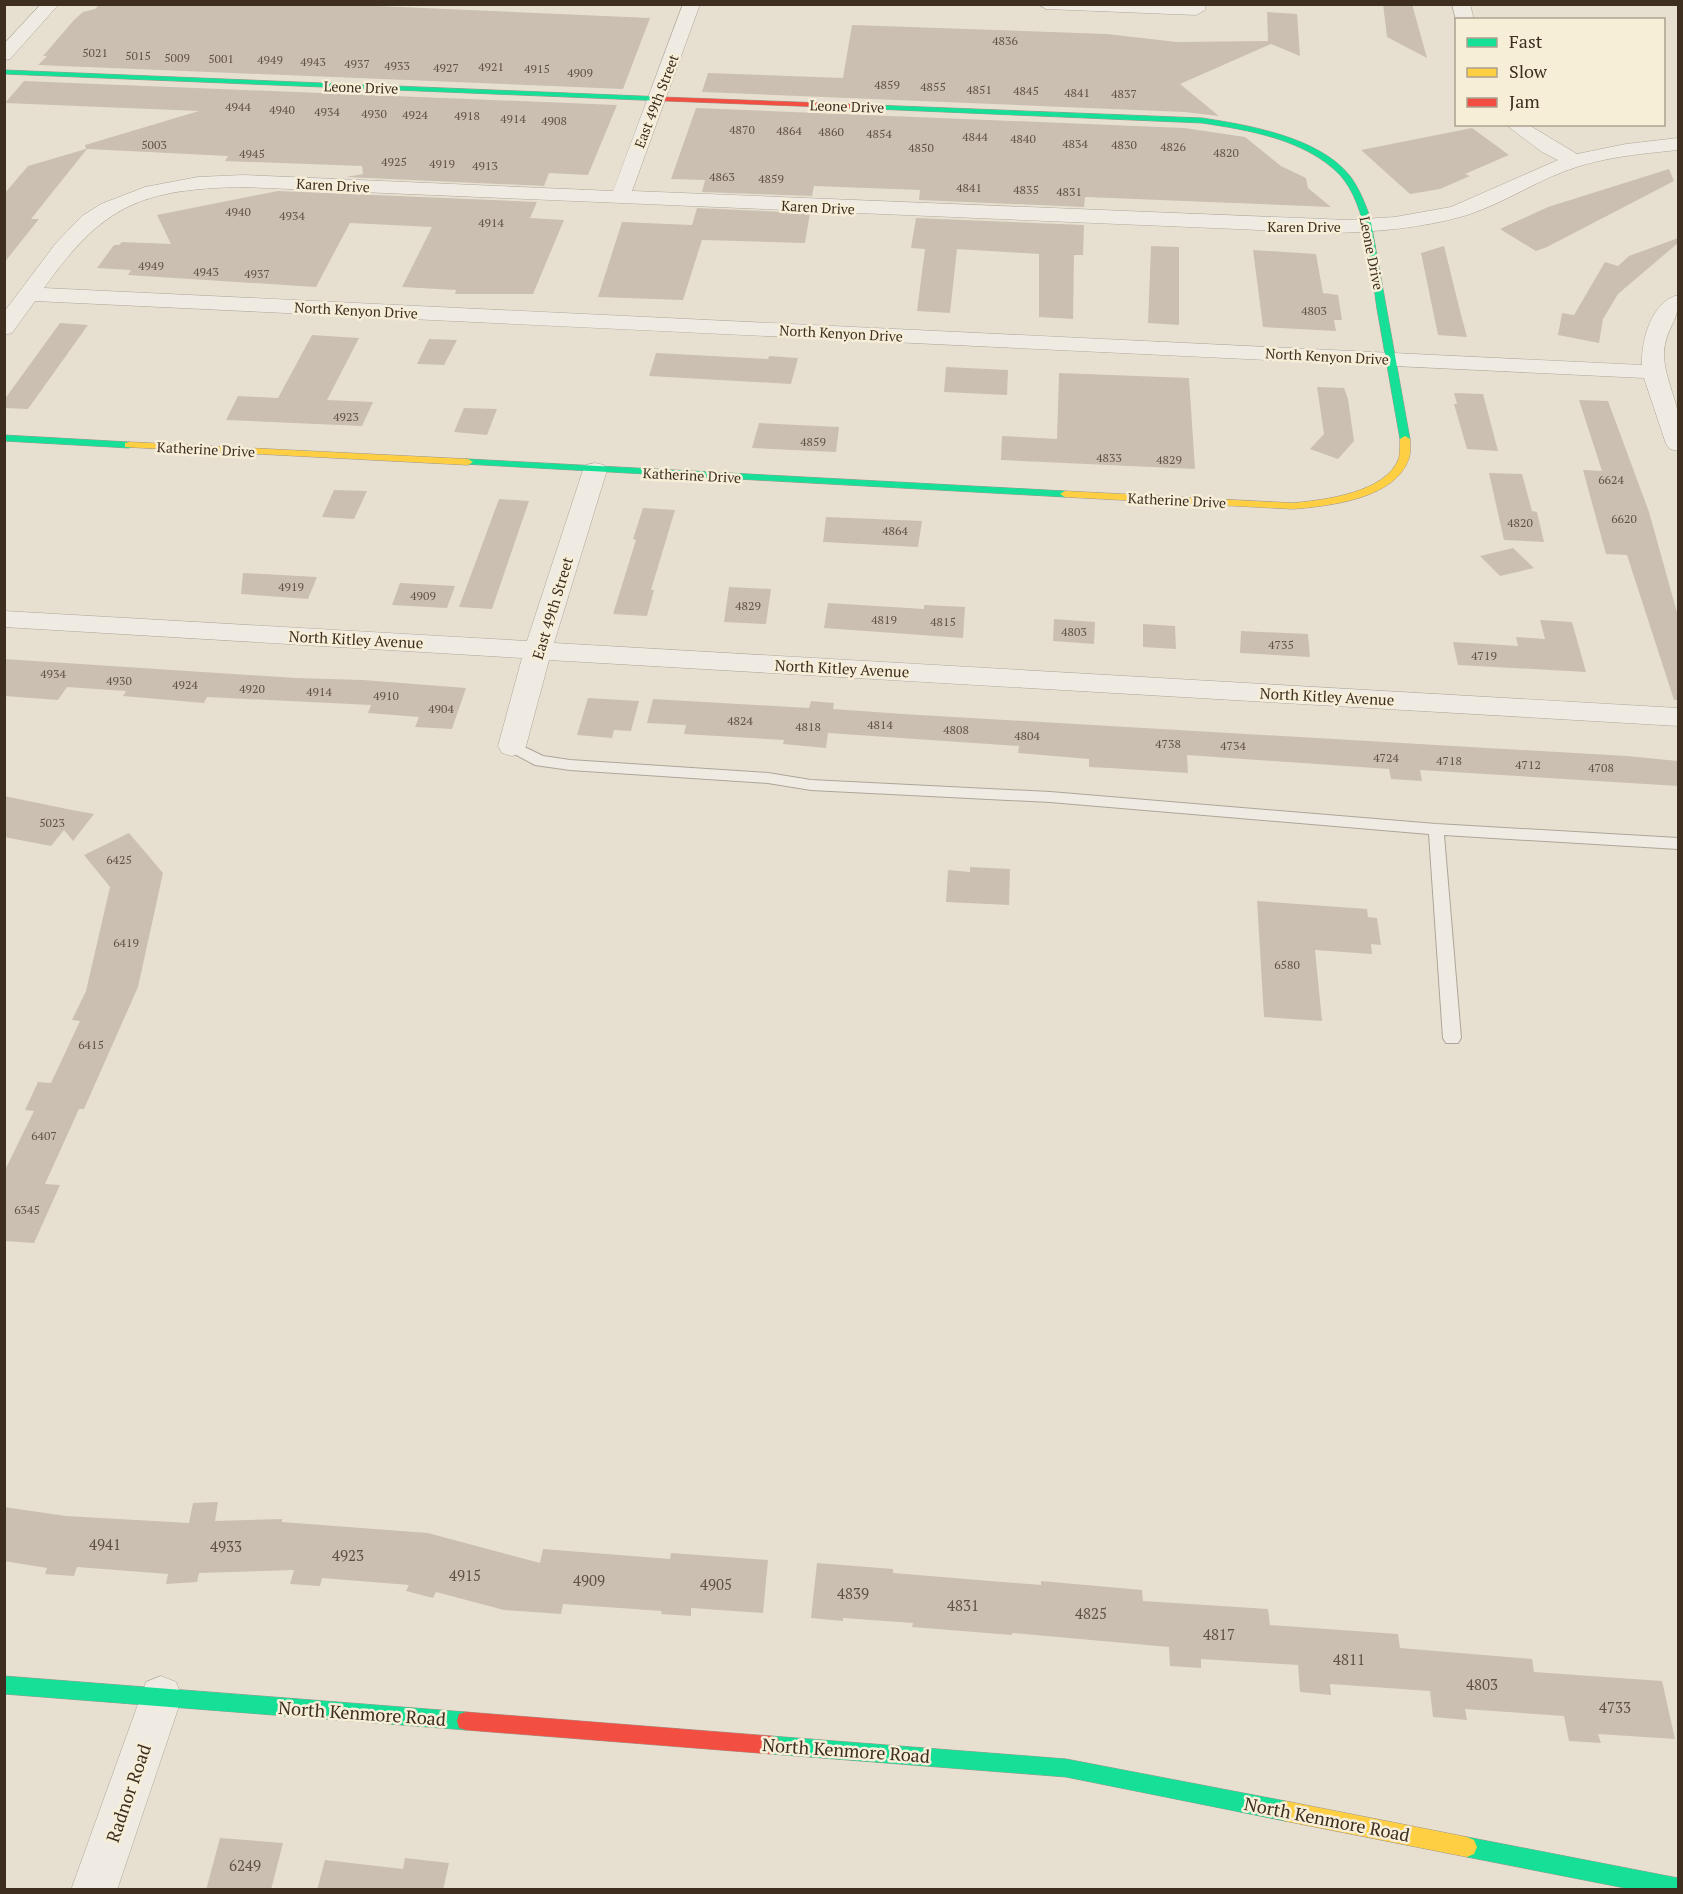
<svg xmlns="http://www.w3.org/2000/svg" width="1683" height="1894" viewBox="0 0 1683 1894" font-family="'PT Serif',serif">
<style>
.building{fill:#cbbfb2}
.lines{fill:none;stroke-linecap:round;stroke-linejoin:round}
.lane-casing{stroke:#ada599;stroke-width:2}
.street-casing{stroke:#ada599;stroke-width:1}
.fast-casing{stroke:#9c958a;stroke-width:1}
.slow-casing{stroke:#9c958a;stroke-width:1}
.jam-casing{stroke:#9c958a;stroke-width:1}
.lane{fill:#efebe3;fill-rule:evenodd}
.street{fill:#efebe3;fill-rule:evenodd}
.fast{fill:#16e098;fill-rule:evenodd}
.slow{fill:#ffcf43;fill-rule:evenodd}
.jam{fill:#f24e42;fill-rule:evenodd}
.labels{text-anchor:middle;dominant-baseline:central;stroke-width:5;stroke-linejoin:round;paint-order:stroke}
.number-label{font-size:12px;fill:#605244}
.far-street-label{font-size:14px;fill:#3d2e20;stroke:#f7eed8}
.street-label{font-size:15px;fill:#3d2e20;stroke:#f7eed8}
.near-number-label{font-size:15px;fill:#605244}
.near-street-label{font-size:18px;fill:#3d2e20;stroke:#f7eed8}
</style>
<rect width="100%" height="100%" fill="#e7e0d1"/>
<!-- building -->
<g class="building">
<polygon points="100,4 354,5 650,18 623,89 38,65 47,56 43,56 74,20 83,12 95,9"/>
<polygon points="1383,4 1412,4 1427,58 1387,37"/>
<polygon points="1267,12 1297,14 1300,56 1271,44 1180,84 1219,116 1184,112 702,92 708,73 843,78 852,25 1107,34 1177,42 1268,41"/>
<polygon points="24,81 617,105 588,175 549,173 544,186 346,177 363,174 362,166 225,161 228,156 87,149 31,219 39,219 4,263 4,194 28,166 86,149 85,145 199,111 5,103"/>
<polygon points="696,108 1184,128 1225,134 1245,137 1281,166 1306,178 1308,188 1331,207 1085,197 1084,207 919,200 920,190 814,186 812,196 702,192 705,180 671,179"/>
<polygon points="1472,128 1509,155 1465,174 1470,176 1440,189 1410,194 1361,150"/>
<polygon points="1669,169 1674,181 1547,247 1536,251 1500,229 1548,207"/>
<polygon points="278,191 537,202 530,218 564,220 533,294 455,294 456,290 402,287 432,227 350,223 316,287 128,275 131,270 97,268 114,245 119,245 122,242 171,244 157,215"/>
<polygon points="697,208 810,213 805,243 702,240 683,300 598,297 622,222 692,225"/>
<polygon points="916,218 1084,225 1083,255 1074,255 1073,319 1039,317 1039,254 957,249 950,313 917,311 925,249 911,248"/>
<polygon points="1678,238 1678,243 1618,294 1603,319 1599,343 1558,335 1562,313 1574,315 1605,262 1618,266 1629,256"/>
<polygon points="1151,246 1179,247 1179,325 1148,323"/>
<polygon points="1444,246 1460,311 1467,337 1438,335 1421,253"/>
<polygon points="1253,250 1316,254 1323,293 1338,295 1342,320 1334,320 1336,331 1263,327"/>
<polygon points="60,323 88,325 28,409 4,408 4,400"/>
<polygon points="312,335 359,338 327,400 373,402 362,426 226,420 238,396 278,398"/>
<polygon points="429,339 457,340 444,365 417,364"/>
<polygon points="656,353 768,359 769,356 798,358 791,384 649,376"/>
<polygon points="946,367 1008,370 1007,395 944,392"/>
<polygon points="1059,373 1189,378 1195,469 1001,460 1002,436 1057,439"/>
<polygon points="1317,387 1344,388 1348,399 1354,441 1338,459 1310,449 1324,434"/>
<polygon points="1454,393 1483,394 1498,451 1467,449 1454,404 1457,404"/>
<polygon points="1579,400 1608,401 1649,512 1678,616 1678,700 1674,700 1627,555 1606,554 1583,470 1602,471"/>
<polygon points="464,408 497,409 487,435 454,432"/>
<polygon points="759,423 839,427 836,452 752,448"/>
<polygon points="1489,473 1522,474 1532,511 1537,512 1544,542 1504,540"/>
<polygon points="334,490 367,491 354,519 322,517"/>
<polygon points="499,499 529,501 492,609 459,607"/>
<polygon points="643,508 675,510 651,590 654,590 647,616 613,614 636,540 633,539"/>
<polygon points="826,517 922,521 918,547 823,542"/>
<polygon points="1513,548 1534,568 1500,576 1480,556"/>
<polygon points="243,573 317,577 308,599 241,594"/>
<polygon points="400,583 455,586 447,608 392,605"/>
<polygon points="729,587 771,589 766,624 724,622"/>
<polygon points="828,603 924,609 924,605 965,607 963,638 824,628"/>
<polygon points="1054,619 1095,622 1094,644 1053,641"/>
<polygon points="1540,620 1572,622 1586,672 1458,665 1453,642 1518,646 1516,637 1545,639"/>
<polygon points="1143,624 1175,626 1176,649 1143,647"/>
<polygon points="1241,631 1308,634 1310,657 1240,653"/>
<polygon points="4,659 296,678 363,680 466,688 452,729 415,727 419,717 368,713 371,705 207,697 204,703 123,696 126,691 67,687 58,700 4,696"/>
<polygon points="588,698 639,701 631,731 614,730 612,738 577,735"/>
<polygon points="653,699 809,708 811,701 834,703 833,709 903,714 1627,756 1678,761 1678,786 1420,770 1422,781 1391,779 1389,769 1187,755 1188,773 1109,768 1089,767 1089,759 1018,753 1019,746 828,733 826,748 783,744 784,740 684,734 686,725 647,723"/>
<polygon points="4,796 72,810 94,814 73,841 64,830 51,846 4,837"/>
<polygon points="129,833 163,873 138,987 84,1109 79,1109 45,1184 60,1185 34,1243 4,1241 4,1172 34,1111 25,1110 38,1082 51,1083 80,1021 72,1020 86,991 110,887 84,855"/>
<polygon points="970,867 1010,869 1009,905 946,902 948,870 970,872"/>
<polygon points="1257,901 1367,909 1368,917 1377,918 1381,945 1371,944 1372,954 1315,950 1322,1021 1264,1017"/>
<polygon points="218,1502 215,1521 282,1519 282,1522 428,1533 540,1563 543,1549 670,1559 671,1553 768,1560 763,1613 691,1608 691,1616 661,1614 662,1611 563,1604 561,1614 504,1610 436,1592 433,1598 406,1591 409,1585 322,1578 320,1586 290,1584 294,1570 199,1573 197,1582 166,1584 168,1574 77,1567 74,1576 45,1574 47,1568 4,1561 4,1507 66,1516 189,1523 193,1503"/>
<polygon points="817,1563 893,1569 893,1573 1041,1585 1041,1581 1142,1590 1143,1601 1268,1609 1270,1625 1398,1634 1400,1648 1532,1659 1534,1672 1662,1681 1675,1739 1598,1734 1601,1743 1569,1741 1564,1716 1465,1709 1467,1720 1433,1717 1430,1691 1330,1684 1331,1695 1300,1692 1298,1665 1201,1659 1201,1668 1170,1666 1169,1647 1012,1633 1012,1635 912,1627 913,1623 843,1618 843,1621 811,1618"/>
<polygon points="220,1838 283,1843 271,1890 206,1890"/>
<polygon points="405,1858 449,1863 443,1890 317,1890 325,1860 403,1869"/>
</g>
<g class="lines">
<!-- lane casing -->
<g class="lane-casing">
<polygon id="lane" points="512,741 543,756 570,760 768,773 811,780 1050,792 1436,824 1678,838 1678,849 1444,835 1461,1038 1458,1043 1446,1043 1443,1038 1429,834 1050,802 811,790 768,783 570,770 535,765 507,750 505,746"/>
</g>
<!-- street casing -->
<g class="street-casing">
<g id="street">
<polygon points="41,4 59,4 10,59 4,60 4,44"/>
<path d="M683,4H700L632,191L1348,220L1395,217L1451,207L1558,160L1542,152L1505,124H1527L1577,154L1626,144L1678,138V150C1640,154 1602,157 1565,171C1531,184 1500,205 1464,216C1421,228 1377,232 1332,233L243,187C141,189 103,205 44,288L1642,365C1641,341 1651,302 1678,295C1681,320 1665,328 1664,353C1664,375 1674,393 1678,413C1681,425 1678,439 1678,451L1670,449L1666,444L1644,378L35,301L12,333L4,335V312L56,243L82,216L101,204L145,187L198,177L243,175L613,191Z"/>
<polygon points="1038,4 1205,4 1205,10 1196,15 1046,9"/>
<polygon points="1452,4 1470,4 1474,20 1456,20"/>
<polygon points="595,463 604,465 607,470 554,643 1678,708 1678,726 549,660 526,746 522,753 512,756 502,753 498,746 522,658 4,627 4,611 527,641 583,470 586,465"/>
<polygon points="161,1676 176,1682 182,1697 117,1890 71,1890 146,1682"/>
</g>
</g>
<!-- fast casing -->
<g class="fast-casing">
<g id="fast">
<polygon points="4,70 665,97 669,99 665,101 4,74"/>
<path d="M848,104L1202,118C1248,125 1319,137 1350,176C1359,188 1365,203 1370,217L1410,439L1405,442L1400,439C1392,396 1385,352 1377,309C1371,269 1368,206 1340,175C1305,139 1248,130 1202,123L851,108H848Z"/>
<polygon points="4,435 129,442 134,445 129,448 4,441"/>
<polygon points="468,459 1065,491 1070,494 1065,497 464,464 464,460"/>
<polygon points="4,1676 466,1712 473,1714 475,1721 473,1728 466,1730 4,1694"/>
<polygon points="771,1736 1066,1759 1285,1801 1292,1804 1295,1811 1292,1818 1285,1821 1066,1777 771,1754 764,1752 762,1745 764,1738"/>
<polygon points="1467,1837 1678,1878 1678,1890 1635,1890 1467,1857 1460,1854 1457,1847 1460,1840"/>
</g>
</g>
<!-- slow casing -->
<g class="slow-casing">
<g id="slow">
<path d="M1405,436L1410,439C1410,445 1411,452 1409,458C1396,499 1329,506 1293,509L1065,497L1060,494L1065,491L1293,503C1324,500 1386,493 1399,458C1400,453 1400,445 1400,439Z"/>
<polygon points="129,442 468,459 473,462 468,465 125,447 125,443"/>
<polygon points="1285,1801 1467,1837 1474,1840 1477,1847 1474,1854 1467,1857 1285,1821 1278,1818 1275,1811 1278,1804"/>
</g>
</g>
<!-- jam casing -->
<g class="jam-casing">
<g id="jam">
<polygon points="662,97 851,104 855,106 851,108 665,101 662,101"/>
<polygon points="466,1712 771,1736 778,1738 780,1745 778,1752 771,1754 466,1730 459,1728 457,1721 459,1714"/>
</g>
</g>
<!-- lane -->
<use href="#lane" class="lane"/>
<!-- street -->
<use href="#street" class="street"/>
<!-- fast -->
<use href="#fast" class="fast"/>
<!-- slow -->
<use href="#slow" class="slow"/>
<!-- jam -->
<use href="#jam" class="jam"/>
</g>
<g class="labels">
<!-- number labels -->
<g class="number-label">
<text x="1005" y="40">4836</text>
<text x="95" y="52">5021</text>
<text x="138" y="55">5015</text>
<text x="177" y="57">5009</text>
<text x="221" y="58">5001</text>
<text x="270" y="59">4949</text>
<text x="313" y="61">4943</text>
<text x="357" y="63">4937</text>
<text x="397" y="65">4933</text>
<text x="491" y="66">4921</text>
<text x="446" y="67">4927</text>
<text x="537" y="68">4915</text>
<text x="580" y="72">4909</text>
<text x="887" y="84">4859</text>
<text x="933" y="86">4855</text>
<text x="979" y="89">4851</text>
<text x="1026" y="90">4845</text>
<text x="1077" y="92">4841</text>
<text x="1124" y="93">4837</text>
<text x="238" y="106">4944</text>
<text x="282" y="109">4940</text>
<text x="327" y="111">4934</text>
<text x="374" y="113">4930</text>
<text x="415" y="114">4924</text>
<text x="467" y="115">4918</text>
<text x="513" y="118">4914</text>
<text x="554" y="120">4908</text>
<text x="742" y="129">4870</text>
<text x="789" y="130">4864</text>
<text x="831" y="131">4860</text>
<text x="879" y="133">4854</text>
<text x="975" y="136">4844</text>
<text x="1023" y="138">4840</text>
<text x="1075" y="143">4834</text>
<text x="154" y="144">5003</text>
<text x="1124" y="144">4830</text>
<text x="1173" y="146">4826</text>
<text x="921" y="147">4850</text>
<text x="1226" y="152">4820</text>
<text x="252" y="153">4945</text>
<text x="394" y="161">4925</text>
<text x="442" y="163">4919</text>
<text x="485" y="165">4913</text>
<text x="722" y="176">4863</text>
<text x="771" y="178">4859</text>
<text x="969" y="187">4841</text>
<text x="1026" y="189">4835</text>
<text x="1069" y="191">4831</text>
<text x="238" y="211">4940</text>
<text x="292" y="215">4934</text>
<text x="491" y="222">4914</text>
<text x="151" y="265">4949</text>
<text x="206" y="271">4943</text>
<text x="257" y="273">4937</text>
<text x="1314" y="310">4803</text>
<text x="346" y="416">4923</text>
<text x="813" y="441">4859</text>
<text x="1109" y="457">4833</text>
<text x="1169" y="459">4829</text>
<text x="1611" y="479">6624</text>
<text x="1624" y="518">6620</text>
<text x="1520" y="522">4820</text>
<text x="895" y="530">4864</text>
<text x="291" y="586">4919</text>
<text x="423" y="595">4909</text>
<text x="748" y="605">4829</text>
<text x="884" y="619">4819</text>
<text x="943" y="621">4815</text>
<text x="1074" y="631">4803</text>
<text x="1281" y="644">4735</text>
<text x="1484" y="655">4719</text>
<text x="53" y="673">4934</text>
<text x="119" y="680">4930</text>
<text x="185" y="684">4924</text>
<text x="252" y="688">4920</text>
<text x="319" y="691">4914</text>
<text x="386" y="695">4910</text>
<text x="441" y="708">4904</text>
<text x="740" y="720">4824</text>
<text x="880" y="724">4814</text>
<text x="808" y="726">4818</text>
<text x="956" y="729">4808</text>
<text x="1027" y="735">4804</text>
<text x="1168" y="743">4738</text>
<text x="1233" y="745">4734</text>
<text x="1386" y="757">4724</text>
<text x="1449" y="760">4718</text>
<text x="1528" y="764">4712</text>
<text x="1601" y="767">4708</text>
<text x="52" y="822">5023</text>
<text x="119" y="859">6425</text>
<text x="126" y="942">6419</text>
<text x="1287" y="964">6580</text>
<text x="91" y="1044">6415</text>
<text x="44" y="1135">6407</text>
<text x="27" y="1209">6345</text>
</g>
<!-- far-street labels -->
<g class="far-street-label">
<text transform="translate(361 87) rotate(2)">Leone Drive</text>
<text transform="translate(656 101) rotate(-69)">East 49th Street</text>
<text transform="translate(847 106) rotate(2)">Leone Drive</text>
<text transform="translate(333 185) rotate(3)">Karen Drive</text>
<text transform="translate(818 207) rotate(3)">Karen Drive</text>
<text x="1304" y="226">Karen Drive</text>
<text transform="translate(1372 253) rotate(79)">Leone Drive</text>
<text transform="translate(356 310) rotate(3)">North Kenyon Drive</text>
<text transform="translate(841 333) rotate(3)">North Kenyon Drive</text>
<text transform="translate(1327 356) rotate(3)">North Kenyon Drive</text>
<text transform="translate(206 449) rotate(3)">Katherine Drive</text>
<text transform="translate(692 475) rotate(3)">Katherine Drive</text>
<text transform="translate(1177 500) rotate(3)">Katherine Drive</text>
</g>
<!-- street labels -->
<g class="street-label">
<text transform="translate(552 608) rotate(-73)">East 49th Street</text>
<text transform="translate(356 639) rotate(3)">North Kitley Avenue</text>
<text transform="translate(842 668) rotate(3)">North Kitley Avenue</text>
<text transform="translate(1327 696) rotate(3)">North Kitley Avenue</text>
</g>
<!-- near-number labels -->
<g class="near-number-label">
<text x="105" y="1544">4941</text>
<text x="226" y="1546">4933</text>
<text x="348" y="1555">4923</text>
<text x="465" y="1575">4915</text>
<text x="589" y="1580">4909</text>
<text x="716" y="1584">4905</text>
<text x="853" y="1593">4839</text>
<text x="963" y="1605">4831</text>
<text x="1091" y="1613">4825</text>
<text x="1219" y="1634">4817</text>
<text x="1349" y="1659">4811</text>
<text x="1482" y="1684">4803</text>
<text x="1615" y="1707">4733</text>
<text x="245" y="1865">6249</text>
</g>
<!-- near-street labels -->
<g class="near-street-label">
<text transform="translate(362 1713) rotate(4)">North Kenmore Road</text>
<text transform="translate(846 1750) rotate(4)">North Kenmore Road</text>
<text transform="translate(128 1793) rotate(-71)">Radnor Road</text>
<text transform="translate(1327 1819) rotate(11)">North Kenmore Road</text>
</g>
</g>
<!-- border -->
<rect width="1683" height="1894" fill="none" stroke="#3d2e20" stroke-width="12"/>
<!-- legend -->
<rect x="1455" y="18" width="210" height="108" fill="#f7eed8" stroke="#ada18e" stroke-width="1.5"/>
<rect x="1467" y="38" width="30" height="9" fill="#16e098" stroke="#ada18e" stroke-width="1.5"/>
<text x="1509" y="48" font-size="18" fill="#3d2e20">Fast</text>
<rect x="1467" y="68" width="30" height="9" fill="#ffcf43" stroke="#ada18e" stroke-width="1.5"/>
<text x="1509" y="78" font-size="18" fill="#3d2e20">Slow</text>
<rect x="1467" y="98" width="30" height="9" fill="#f24e42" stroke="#ada18e" stroke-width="1.5"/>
<text x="1509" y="108" font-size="18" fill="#3d2e20">Jam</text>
</svg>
